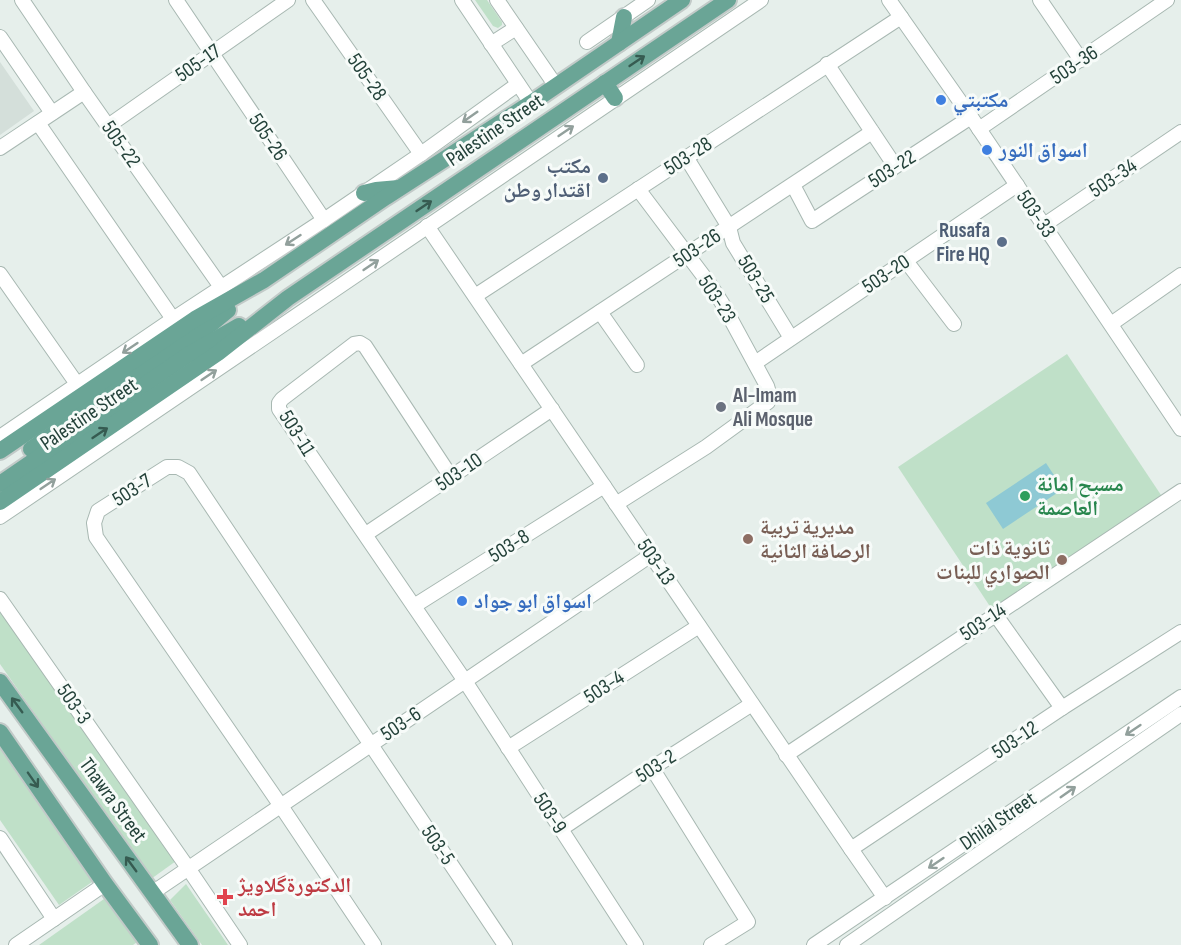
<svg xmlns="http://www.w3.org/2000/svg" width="1181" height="945" viewBox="0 0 1181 945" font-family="'Sofia Sans Condensed','Noto Naskh Arabic',sans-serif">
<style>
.built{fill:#d4dfda}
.green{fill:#bfe0c8}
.water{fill:#8ec9d4}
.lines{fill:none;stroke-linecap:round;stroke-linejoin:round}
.minor-casing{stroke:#a8b8b2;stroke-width:16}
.major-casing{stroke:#c2cac8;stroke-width:20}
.minor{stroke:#fff;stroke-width:14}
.major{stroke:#6aa596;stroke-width:16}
.oneway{stroke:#365b51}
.oneway2{stroke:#92a09c}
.shop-dot{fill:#3f7fe0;stroke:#f7fbf9;stroke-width:2}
.service-dot{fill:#5c6f8a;stroke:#f7fbf9;stroke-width:2}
.worship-dot{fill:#6b7280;stroke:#f7fbf9;stroke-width:2}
.leisure-dot{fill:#2e9e5b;stroke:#f7fbf9;stroke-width:2}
.education-dot{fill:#8d6e63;stroke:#f7fbf9;stroke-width:2}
.health-dot{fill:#e0444e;stroke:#f7fbf9;stroke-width:2}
.labels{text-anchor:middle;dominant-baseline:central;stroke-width:6;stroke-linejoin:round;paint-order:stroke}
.street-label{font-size:21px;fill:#24423a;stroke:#f7fbf9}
.shop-label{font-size:21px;font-weight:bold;fill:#366cbe;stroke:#f7fbf9;text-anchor:start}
.service-label{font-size:21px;font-weight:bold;fill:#4e5e75;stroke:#f7fbf9;text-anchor:end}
.worship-label{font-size:21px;font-weight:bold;fill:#5b616d;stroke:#f7fbf9;text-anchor:start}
.leisure-label{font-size:21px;font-weight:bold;fill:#27864d;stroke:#f7fbf9;text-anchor:start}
.education-label{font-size:21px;font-weight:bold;fill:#785e54;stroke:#f7fbf9;text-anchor:start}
.health-label{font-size:21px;font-weight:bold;fill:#be3a42;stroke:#f7fbf9;text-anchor:start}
</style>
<rect width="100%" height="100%" fill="#e6efeb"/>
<!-- built -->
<polygon class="built" points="0,62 34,111 0,135"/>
<!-- green -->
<g class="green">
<polygon points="475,0 487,0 502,22 502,25 498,28 493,26"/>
<polygon points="1067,354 1165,501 995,614 898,467"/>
<polygon points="0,607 176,861 151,879 0,664"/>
<polygon points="0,749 92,882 59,905 0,820"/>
<polygon points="186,884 228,945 202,945 170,900"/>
<polygon points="104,899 137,942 133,945 39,945"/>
</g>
<!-- water -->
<polygon class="water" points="1046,463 1063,489 1003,529 986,503"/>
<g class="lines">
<!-- minor casing -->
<g class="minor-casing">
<g id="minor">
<polyline points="22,0 84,92 221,287"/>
<polyline points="176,0 324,220"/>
<polyline points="313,0 421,154"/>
<polyline points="462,0 531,103"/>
<polyline points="497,0 556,86"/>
<polyline points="889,0 971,117 1181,429"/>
<polyline points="1040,0 1081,60"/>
<polyline points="0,37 52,113"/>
<polyline points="587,42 648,0"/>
<polyline points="491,44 516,28"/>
<polyline points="827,64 895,166"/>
<polyline points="38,123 173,319"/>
<polyline points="108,126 288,0"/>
<polyline points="979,129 1167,0"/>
<polyline points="0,148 84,92"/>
<polyline points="686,157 729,227 733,243 791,338"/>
<polyline points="793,185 812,221 971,117"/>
<polyline points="1044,225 1181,132"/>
<polyline points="427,226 851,849 885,898"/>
<polyline points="906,261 954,324"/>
<polyline points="0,274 77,384"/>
<polyline points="475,296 901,17"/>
<polyline points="600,312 637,365"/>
<polyline points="1111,324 1181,275"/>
<polyline points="755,363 1017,185"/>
<polyline points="521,364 872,132"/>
<polyline points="0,437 173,319 324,220 421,154 518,84"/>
<polyline points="451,477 365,346 360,343 354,344 282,399 279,403 279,409 465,681 636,945"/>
<polyline points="616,504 706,447 768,402 770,396 767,386 722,303 711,286 638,189"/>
<polyline points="0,517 761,0"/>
<polyline points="366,534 552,409"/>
<polyline points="0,599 188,868 240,945"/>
<polyline points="414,606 604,486"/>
<polyline points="995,614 1062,708"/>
<polyline points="508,748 699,626"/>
<polyline points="786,755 1181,491"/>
<polyline points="652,768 748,922 711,945"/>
<polyline points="561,829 652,768 752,704"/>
<polyline points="0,838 54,919"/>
<polyline points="851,849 1062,708 1181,632"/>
<polyline points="152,893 651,555"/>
<polyline points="16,945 105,884"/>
<polyline points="374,945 281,806 96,537 94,523 98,511 167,467 178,467 189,473 505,945"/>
<polyline points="814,945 1181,697"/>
<polyline points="847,945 1181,714"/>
</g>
</g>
<!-- major casing -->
<g class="major-casing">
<g id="major">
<polyline points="619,43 624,17"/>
<polyline points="605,83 615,98"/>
<polyline points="364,193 376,190 399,188"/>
<polyline points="31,449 211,324 228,310"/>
<polyline points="0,451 195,319 264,280 386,197 531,103 682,0"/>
<polyline points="0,484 188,355 239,326"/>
<polyline points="0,502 218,353 288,298 728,0"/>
<polyline points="0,682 190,945"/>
<polyline points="0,732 105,884 150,945"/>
</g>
</g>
<!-- minor -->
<use href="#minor" class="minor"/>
<!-- major -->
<use href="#major" class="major"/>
</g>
<!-- one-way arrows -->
<defs><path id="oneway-shaft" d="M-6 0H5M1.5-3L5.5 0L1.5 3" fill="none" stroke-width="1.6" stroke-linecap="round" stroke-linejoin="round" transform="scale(1.5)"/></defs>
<g class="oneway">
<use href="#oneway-shaft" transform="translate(637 61) rotate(-34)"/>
<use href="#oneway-shaft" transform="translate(424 206) rotate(-34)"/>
<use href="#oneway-shaft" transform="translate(100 433) rotate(-34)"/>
<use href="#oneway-shaft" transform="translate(17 705) rotate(-126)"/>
<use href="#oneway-shaft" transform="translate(33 780) rotate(55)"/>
<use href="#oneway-shaft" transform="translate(131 864) rotate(-126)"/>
</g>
<g class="oneway2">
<use href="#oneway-shaft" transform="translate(470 117) rotate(145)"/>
<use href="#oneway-shaft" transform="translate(566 131) rotate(-34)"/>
<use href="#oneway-shaft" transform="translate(293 240) rotate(147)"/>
<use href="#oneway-shaft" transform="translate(371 265) rotate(-34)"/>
<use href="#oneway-shaft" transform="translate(130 348) rotate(146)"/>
<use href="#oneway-shaft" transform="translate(209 375) rotate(-34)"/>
<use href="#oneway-shaft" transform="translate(48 484) rotate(-34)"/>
<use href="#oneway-shaft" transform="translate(1133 730) rotate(146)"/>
<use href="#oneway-shaft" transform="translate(1068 792) rotate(-35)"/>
<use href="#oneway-shaft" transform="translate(936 863) rotate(146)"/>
</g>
<!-- markers -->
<g class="shop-dot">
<circle cx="941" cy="100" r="6"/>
<circle cx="987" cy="150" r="6"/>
<circle cx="462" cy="601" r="6"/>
</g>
<g class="service-dot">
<circle cx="603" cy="178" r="6"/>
<circle cx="1002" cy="242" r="6"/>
</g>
<circle class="worship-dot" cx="721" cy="407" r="6"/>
<circle class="leisure-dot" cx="1025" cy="496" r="6"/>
<g class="education-dot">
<circle cx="748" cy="539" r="6"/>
<circle cx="1062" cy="560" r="6"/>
</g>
<path class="health-dot" d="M222 888h6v6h6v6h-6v6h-6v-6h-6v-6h6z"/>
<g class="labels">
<!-- street labels -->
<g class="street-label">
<text transform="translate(198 63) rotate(-35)">505-17</text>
<text transform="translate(1074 65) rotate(-34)">503-36</text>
<text transform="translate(367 77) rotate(55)">505-28</text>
<text transform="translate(495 130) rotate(-34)">Palestine Street</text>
<text transform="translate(268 137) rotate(56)">505-26</text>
<text transform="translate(121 144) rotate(55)">505-22</text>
<text transform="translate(688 156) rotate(-33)">503-28</text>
<text transform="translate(892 169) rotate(-33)">503-22</text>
<text transform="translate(1113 178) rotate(-34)">503-34</text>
<text transform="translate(1036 214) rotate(56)">503-33</text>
<text transform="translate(697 248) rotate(-34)">503-26</text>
<text transform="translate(886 274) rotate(-34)">503-20</text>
<text transform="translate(756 279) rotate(59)">503-25</text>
<text transform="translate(717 299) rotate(57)">503-23</text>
<text transform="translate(89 414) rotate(-34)">Palestine Street</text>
<text transform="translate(297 433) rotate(58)">503-11</text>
<text transform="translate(459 472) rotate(-34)">503-10</text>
<text transform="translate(132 490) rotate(-33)">503-7</text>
<text transform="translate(509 546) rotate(-32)">503-8</text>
<text transform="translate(656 562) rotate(56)">503-13</text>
<text transform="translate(983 622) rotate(-34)">503-14</text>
<text transform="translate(604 687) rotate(-33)">503-4</text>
<text transform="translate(74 704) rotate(55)">503-3</text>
<text transform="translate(401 724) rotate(-34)">503-6</text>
<text transform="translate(1015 740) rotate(-34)">503-12</text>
<text transform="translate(656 766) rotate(-33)">503-2</text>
<text transform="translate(113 800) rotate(54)">Thawra Street</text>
<text transform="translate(550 813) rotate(57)">503-9</text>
<text transform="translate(998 821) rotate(-34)">Dhilal Street</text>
<text transform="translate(438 845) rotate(56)">503-5</text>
</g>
<!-- shop labels -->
<g class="shop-label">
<text x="953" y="100">مكتبتي</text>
<text x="999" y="150">اسواق النور</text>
<text x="474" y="601">اسواق ابو جواد</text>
</g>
<!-- service labels -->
<g class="service-label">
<text x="591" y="166">مكتب<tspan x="591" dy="24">اقتدار وطن</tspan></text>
<text x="990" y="230">Rusafa<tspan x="990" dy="24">Fire HQ</tspan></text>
</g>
<!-- worship labels -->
<g class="worship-label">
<text x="733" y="395">Al-Imam<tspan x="733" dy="24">Ali Mosque</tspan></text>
</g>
<!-- leisure labels -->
<g class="leisure-label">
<text x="1037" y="484">مسبح امانة<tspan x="1037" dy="24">العاصمة</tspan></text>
</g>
<!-- education labels -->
<g class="education-label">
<text x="760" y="527">مديرية تربية<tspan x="760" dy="24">الرصافة الثانية</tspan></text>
<text x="1050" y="548" text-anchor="end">ثانوية ذات<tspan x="1050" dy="24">الصواري للبنات</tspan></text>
</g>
<!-- health labels -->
<g class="health-label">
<text x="238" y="885">الدكتورةگلاويژ<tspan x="238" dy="24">احمد</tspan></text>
</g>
</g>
</svg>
